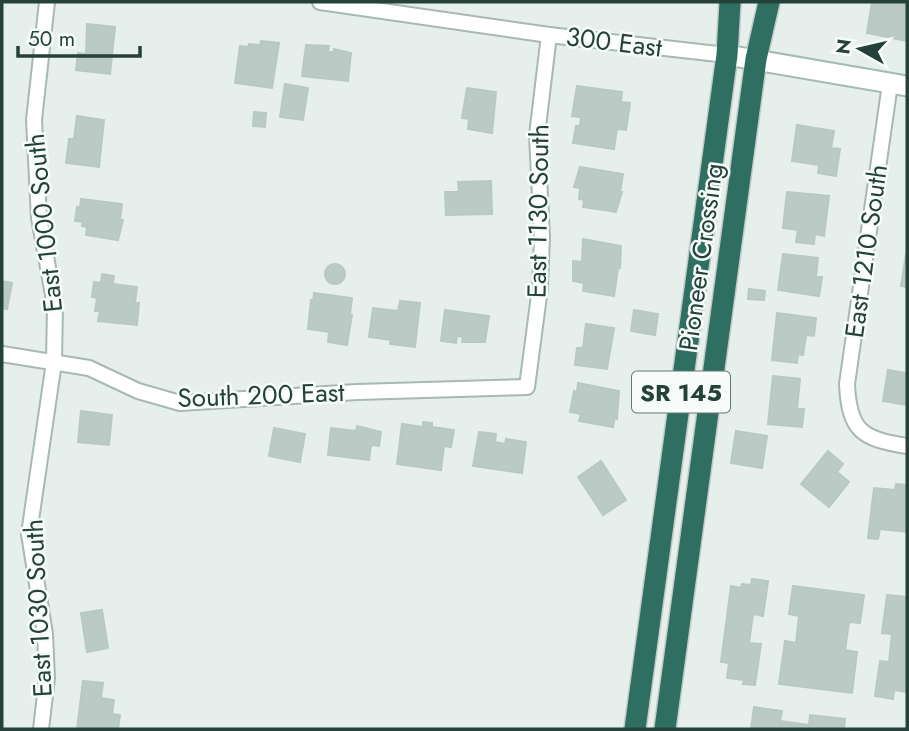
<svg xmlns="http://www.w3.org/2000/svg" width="909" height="731" viewBox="0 0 909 731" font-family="Jost,sans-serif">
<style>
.building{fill:#bbcac4;stroke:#b8c9c2;stroke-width:2}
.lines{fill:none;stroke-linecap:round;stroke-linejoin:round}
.street-casing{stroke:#a8b8b2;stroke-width:18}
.secondary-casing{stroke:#a4bbb3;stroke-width:23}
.highway-casing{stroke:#c2cac8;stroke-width:24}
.street{stroke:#fff;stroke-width:14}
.secondary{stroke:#fff;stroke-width:19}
.highway{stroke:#2f6f62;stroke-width:21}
.labels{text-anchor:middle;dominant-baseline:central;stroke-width:5;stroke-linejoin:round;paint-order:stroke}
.shield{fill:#f7fbf9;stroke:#637a73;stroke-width:2}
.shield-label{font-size:24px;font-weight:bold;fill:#24423a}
.street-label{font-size:26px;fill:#24423a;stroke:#f7fbf9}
</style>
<rect width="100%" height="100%" fill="#e6efeb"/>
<!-- building -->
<g class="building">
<polygon points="872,2 907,2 907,41 867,33"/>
<polygon points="87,24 115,27 110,74 76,70 78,53 86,54"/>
<polygon points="261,41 279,43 272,88 235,83 240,46 248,47 249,44 260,45"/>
<polygon points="306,45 329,46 328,52 334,52 334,49 351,53 348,81 302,76"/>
<polygon points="285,84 308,88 303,120 280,117"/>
<polygon points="577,86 622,92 621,102 630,103 626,130 617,129 614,149 573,143 576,126 580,126 581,117 572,116"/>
<polygon points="467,88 496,92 492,133 468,129 469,119 462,118"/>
<polygon points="254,112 266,113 265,127 253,126"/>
<polygon points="77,116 104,120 99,167 66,163 69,139 74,139"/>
<polygon points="797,125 834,131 831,148 840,149 836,176 818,173 819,165 792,161"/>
<polygon points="580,167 623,174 620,192 622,192 616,212 583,207 584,200 579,199 580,188 574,187"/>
<polygon points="491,181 492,214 446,215 445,192 459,192 458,182"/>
<polygon points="787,192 829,196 824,236 815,234 814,244 796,242 798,230 783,228"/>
<polygon points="81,199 122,204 120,220 123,220 118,240 86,235 87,227 82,226 83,222 75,221 77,207 80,207"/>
<polygon points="583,239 621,246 620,268 618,268 614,296 583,291 584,283 573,281 573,261 582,262"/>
<polygon points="783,254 818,258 816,277 822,277 819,296 778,290"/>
<polygon points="906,254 907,254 907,287 901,286"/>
<circle cx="335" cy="274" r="10"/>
<polygon points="102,274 114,276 113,284 137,287 135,303 139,303 137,325 98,321 100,311 95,311 97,298 92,297 94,282 101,283"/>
<polygon points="2,281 12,283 7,309 2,308"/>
<polygon points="749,289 765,291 764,300 748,299"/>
<polygon points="314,293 352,298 350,314 352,315 347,345 328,342 329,332 308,329 311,300 313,301"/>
<polygon points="400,301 420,303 415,347 390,344 391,340 369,337 373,308 398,311"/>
<polygon points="445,310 489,316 485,342 462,342 463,337 457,336 456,343 441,341"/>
<polygon points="634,310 658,314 655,335 631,331"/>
<polygon points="777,313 816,318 814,336 806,335 803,355 798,354 797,363 772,360"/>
<polygon points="586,324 614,328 607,369 575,365 577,348 583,348"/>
<polygon points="888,370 907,373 907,405 883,401"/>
<polygon points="773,376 800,379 797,409 804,409 802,427 768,424"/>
<polygon points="578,383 619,391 617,419 615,417 613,427 579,421 581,414 570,412 574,391 577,392"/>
<polygon points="81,411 112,415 109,445 78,442"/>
<polygon points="423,422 432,423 432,427 454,430 451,447 444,446 441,470 397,464 402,424 423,427"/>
<polygon points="357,426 381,432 379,446 371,445 369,460 328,455 331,428 356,431"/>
<polygon points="274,428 305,434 300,462 269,456"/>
<polygon points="736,431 767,436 762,468 731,463"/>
<polygon points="479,432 496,434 495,442 505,444 506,439 526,442 522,473 473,466"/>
<polygon points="828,451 843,464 837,472 849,482 829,507 801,484"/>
<polygon points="601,461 626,500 603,515 578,477"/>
<polygon points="896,484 907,485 907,532 880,529 878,539 868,538 874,488 895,490"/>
<polygon points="752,579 768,581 763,616 753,614 749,643 761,644 755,685 743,684 744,680 727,678 729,663 721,662 731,586 741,588 742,584 751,585"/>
<polygon points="793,586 864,595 860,623 849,622 845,650 857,652 852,693 779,684 785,641 796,643 799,616 789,614"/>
<polygon points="887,595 907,597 907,692 894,690 893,699 875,696 880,661 889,662 892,634 882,633"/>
<polygon points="102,610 108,648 87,652 81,613"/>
<polygon points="83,681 103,683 101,698 114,700 112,714 120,715 118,729 77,729"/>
<polygon points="754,707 782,711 780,721 809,725 810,715 845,719 844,729 751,729"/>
</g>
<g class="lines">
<!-- street casing -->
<g class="street-casing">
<g id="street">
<polyline points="320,2 549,35 727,55"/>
<path d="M890,84L847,384C849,432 863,439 907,446"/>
<polyline points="2,354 89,368 138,391 180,403 357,392 527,387 540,288 542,237 537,135 549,35"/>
<polyline points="41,729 47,678 45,634 29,534 54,362 55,306 39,218 34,120 47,2"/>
</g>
</g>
<!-- secondary casing -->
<g class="secondary-casing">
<polyline id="secondary" points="727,55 907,86"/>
</g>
<!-- highway casing -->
<g class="highway-casing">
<g id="highway">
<polyline points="635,729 727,55 730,2"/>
<polyline points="665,729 756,59 769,2"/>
</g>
</g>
<!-- street -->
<use href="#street" class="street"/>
<!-- secondary -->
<use href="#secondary" class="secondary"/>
<!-- highway -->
<use href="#highway" class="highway"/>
</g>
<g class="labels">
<!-- shield labels -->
<rect class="shield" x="632" y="371.5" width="98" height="41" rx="5"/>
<g class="shield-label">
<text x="681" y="392">SR 145</text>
</g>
<!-- street labels -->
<g class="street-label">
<text transform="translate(614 42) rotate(7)">300 East</text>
<text transform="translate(538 211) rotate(-89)">East 1130 South</text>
<text transform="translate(44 223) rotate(-96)">East 1000 South</text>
<text transform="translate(866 251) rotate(-82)">East 1210 South</text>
<text transform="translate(701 257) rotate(-82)">Pioneer Crossing</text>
<text transform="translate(261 395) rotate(-2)">South 200 East</text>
<text transform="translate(38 608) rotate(-93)">East 1030 South</text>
</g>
</g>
<!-- border -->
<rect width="909" height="731" fill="none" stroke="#24423a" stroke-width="7"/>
<!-- north arrow -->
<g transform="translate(860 49) rotate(278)" stroke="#f7fbf9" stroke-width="5" paint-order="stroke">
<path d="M0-5L12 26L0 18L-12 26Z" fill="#24423a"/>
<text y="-10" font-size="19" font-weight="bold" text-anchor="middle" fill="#24423a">N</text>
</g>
<!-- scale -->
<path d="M18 46v10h122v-10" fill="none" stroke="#24423a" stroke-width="3.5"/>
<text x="28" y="46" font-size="21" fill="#24423a" stroke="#f7fbf9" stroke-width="5" paint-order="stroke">50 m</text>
</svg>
